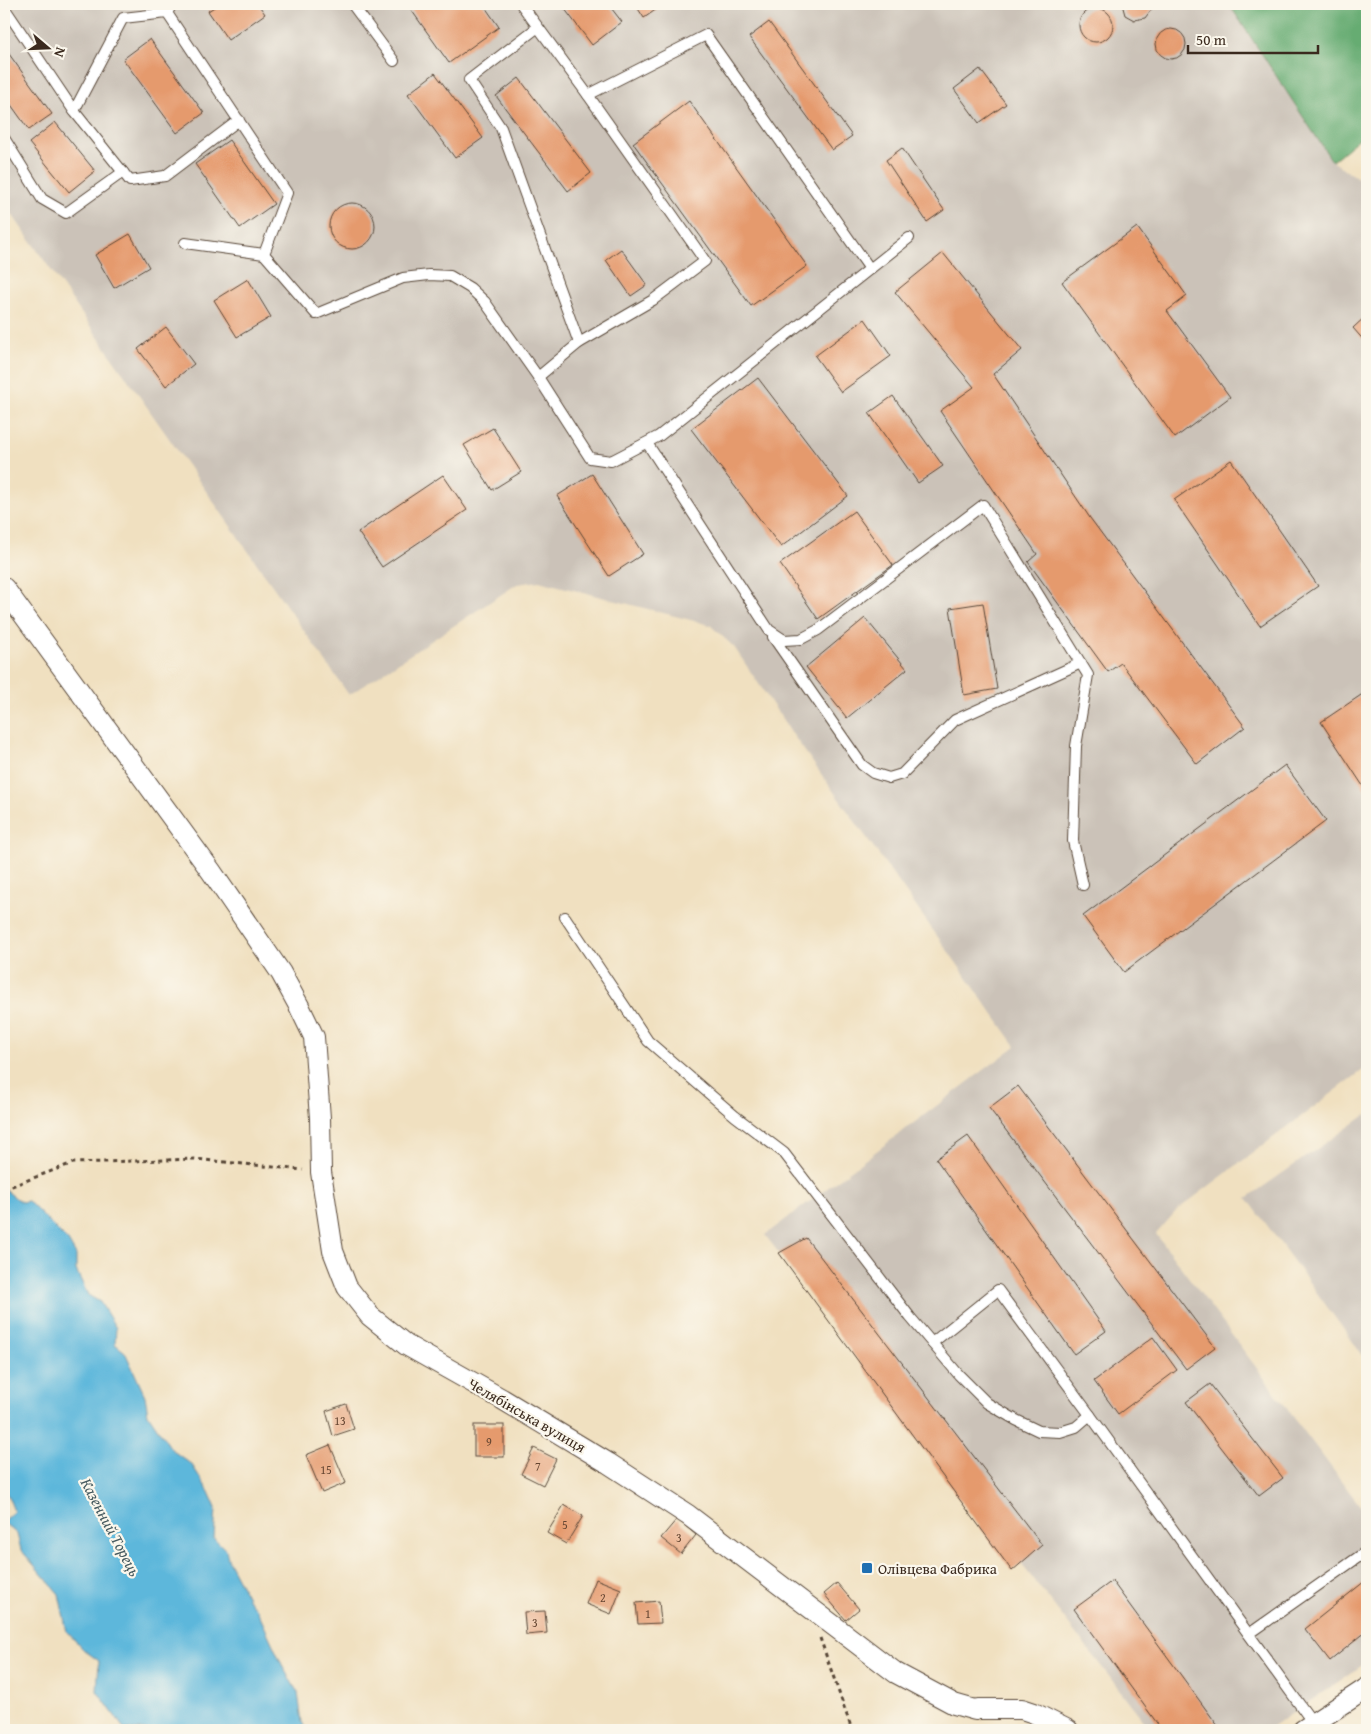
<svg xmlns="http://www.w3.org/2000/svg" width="1371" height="1734" viewBox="0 0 1371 1734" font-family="'Gentium Book Plus',serif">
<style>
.industrial{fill:#cbc2b8}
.forest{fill:#66ac72;stroke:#506b48}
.water{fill:#5db7db;stroke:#4c707c}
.building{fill:#e59a6d}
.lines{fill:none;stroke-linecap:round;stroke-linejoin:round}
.lane-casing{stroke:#564536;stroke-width:12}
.street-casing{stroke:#564536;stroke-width:22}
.path{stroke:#564536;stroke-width:3;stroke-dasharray:4 4;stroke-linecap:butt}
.lane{stroke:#fff;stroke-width:10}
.street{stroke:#fff;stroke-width:20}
.poi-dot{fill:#1f6fb2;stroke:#fbf7ec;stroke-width:2}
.labels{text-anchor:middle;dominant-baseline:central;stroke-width:4.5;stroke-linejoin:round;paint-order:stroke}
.number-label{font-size:12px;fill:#664632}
.street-label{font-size:15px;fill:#3b2a1e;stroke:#fbf7ec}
.poi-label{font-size:15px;fill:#3b2a1e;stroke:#fbf7ec;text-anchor:start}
.water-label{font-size:16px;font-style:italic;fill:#475b60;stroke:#fbf7ec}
</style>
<rect width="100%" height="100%" fill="#fbf7ec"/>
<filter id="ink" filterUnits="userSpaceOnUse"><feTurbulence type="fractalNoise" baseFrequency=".02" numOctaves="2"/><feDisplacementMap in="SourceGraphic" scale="10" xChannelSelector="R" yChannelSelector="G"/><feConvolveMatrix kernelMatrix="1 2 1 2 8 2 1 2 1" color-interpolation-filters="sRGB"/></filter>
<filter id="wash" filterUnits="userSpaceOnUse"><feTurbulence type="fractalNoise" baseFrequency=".0096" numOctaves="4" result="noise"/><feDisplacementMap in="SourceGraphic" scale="20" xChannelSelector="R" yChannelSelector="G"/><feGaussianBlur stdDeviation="1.12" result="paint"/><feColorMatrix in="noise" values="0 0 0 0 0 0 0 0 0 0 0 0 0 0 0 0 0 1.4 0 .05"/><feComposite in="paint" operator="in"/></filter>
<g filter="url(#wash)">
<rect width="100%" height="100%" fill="#f0e0c0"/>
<!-- industrial -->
<g class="industrial">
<polygon points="4,4 1229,4 1332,161 1367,184 1367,1067 1177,1210 1156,1234 1367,1515 1367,1662 1268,1730 1151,1730 765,1235 1016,1046 791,732 734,647 710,625 539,581 517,584 349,695 4,203"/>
<polygon points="1367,1114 1367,1361 1247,1198"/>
</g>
<!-- forest -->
<polygon class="forest" points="1229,4 1367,4 1367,132 1332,161"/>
<!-- water -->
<polygon class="water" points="4,1189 21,1202 28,1201 68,1241 76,1255 76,1270 88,1295 100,1302 116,1328 115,1344 125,1352 145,1396 148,1414 172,1450 192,1465 209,1492 216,1508 214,1538 226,1550 229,1562 250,1602 257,1610 284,1669 298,1693 302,1722 306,1730 125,1730 97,1691 99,1661 84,1650 67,1632 59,1594 21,1550 17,1534 4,1523 4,1520 14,1511 8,1496 4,1490"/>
<g id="blocks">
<!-- building -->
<g class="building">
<polygon points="219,4 258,4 265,14 228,40 208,11"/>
<polygon points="407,4 483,4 499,27 449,63"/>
<polygon points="561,4 608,4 622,22 592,45"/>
<polygon points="635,4 664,4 644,18"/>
<polygon points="1122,4 1152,4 1153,5 1151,10 1145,18 1134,20 1125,15"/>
<circle cx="1096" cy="25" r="17"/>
<polygon points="769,22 852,136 832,150 749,37"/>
<circle cx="1171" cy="44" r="15"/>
<polygon points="150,39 204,113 177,133 123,59"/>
<polygon points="4,47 52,114 29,130 4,95"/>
<polygon points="980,69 1006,104 979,123 954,89"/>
<polygon points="435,73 483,138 455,158 408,94"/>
<polygon points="519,78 591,173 568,191 496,96"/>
<polygon points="689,101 807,266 751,306 633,143"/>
<polygon points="55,122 95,171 69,192 29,143"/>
<polygon points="229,140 274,204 240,228 195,164"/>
<polygon points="902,148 944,210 927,222 886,160"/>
<circle cx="352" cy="226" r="23"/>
<polygon points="1137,227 1187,296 1167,311 1230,397 1175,438 1062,282"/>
<polygon points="130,234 149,267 114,288 95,255"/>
<polygon points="621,249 647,285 631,296 606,260"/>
<polygon points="943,253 1022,350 993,374 1090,518 1245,727 1197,764 1121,663 1108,672 1028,562 1037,554 940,411 974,387 895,292"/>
<polygon points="248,279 271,317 237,337 214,300"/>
<polygon points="1367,315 1367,344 1353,328"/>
<polygon points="865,319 891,356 841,392 815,356"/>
<polygon points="166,327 194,364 166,386 138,349"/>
<polygon points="758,378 848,496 781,547 691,429"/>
<polygon points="893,396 943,466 918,483 869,413"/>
<polygon points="493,428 521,472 492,490 464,445"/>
<polygon points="1231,460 1318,586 1260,626 1174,500"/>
<polygon points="592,474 643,554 609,576 557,496"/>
<polygon points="443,475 467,510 382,567 358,532"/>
<polygon points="854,511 893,565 818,619 780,564"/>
<polygon points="983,603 997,689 964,695 950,608"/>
<polygon points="865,618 907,669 847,718 806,667"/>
<polygon points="1367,691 1367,792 1321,722"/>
<polygon points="1285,765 1326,821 1124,972 1083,916"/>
<polygon points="1018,1086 1215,1347 1186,1369 989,1108"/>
<polygon points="968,1136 1106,1331 1074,1354 936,1159"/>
<polygon points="806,1238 1042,1545 1012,1571 779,1253"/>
<polygon points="1153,1337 1177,1370 1118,1414 1094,1381"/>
<polygon points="1210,1384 1283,1478 1259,1496 1186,1402"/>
<polygon points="346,1404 354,1429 333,1436 326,1411"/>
<rect x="474" y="1425" width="30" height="32"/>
<polygon points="330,1445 346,1483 322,1493 306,1455"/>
<polygon points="534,1448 556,1459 543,1485 521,1474"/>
<polygon points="564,1505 583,1516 566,1544 547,1533"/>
<polygon points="677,1519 696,1535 681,1554 661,1538"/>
<polygon points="596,1579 621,1589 611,1614 586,1604"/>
<polygon points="1112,1581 1221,1730 1162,1730 1074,1609"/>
<polygon points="1365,1581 1367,1583 1367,1631 1330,1661 1305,1629"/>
<polygon points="837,1583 859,1609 846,1620 824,1594"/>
<polygon points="659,1601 661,1623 638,1624 636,1603"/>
<polygon points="545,1611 547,1633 526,1635 524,1612"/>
</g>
</g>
</g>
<g filter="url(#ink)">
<use href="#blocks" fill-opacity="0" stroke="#564536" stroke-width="1"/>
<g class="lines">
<!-- lane casing -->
<g class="lane-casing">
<g id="lane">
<polyline points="352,4 394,61"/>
<polyline points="521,4 588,95 705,261 653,300 579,343 501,128 469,80 538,27"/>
<polyline points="4,7 74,111"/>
<polyline points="167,13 172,4"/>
<polyline points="588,95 706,35 870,269"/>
<polyline points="239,120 165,176 130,181 74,111 123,18 167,13 287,193 264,254 316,314 403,278 429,275 450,276 470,288 485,302 538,377 579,343"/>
<polyline points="4,138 42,199 66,213 123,172"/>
<polyline points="185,243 264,254"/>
<polyline points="538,377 590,458 611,461 659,436 909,238"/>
<polyline points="647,443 769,630 784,640 801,639 818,630 983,505 1088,675 1076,746 1073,841 1083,885"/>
<polyline points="773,637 862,765 873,773 889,778 902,774 955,720 1081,663"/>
<polyline points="565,917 648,1041 735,1116 784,1153 910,1317 959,1375 987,1403 1016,1420 1039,1431 1060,1432 1076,1427 1090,1415 1313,1723"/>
<polyline points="932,1343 998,1290 1090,1415"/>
<polyline points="1249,1634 1367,1551"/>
</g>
</g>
<!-- street casing -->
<g class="street-casing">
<g id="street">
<polyline points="4,588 211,871 281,973 299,1006 314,1037 320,1118 321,1172 333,1251 347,1287 370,1316 406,1345 502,1399 608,1463 688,1515 896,1673 954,1704 975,1710 978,1709 1022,1709 1034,1713 1068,1730"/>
<polyline points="1303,1730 1367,1688"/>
</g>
</g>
<!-- path -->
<g class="path">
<polyline points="4,1189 73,1163 195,1159 303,1170"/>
<polyline points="820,1638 852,1730"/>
</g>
<!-- lane -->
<use href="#lane" class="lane"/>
<!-- street -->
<use href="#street" class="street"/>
</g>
</g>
<!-- markers -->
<rect class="poi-dot" x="861" y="1562" width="12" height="12" rx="2.5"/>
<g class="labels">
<!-- number labels -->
<g class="number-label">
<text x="340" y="1420">13</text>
<text x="489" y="1441">9</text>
<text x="538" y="1466">7</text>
<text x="326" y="1469">15</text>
<text x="565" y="1524">5</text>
<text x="679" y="1537">3</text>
<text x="603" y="1597">2</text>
<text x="648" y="1613">1</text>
<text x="535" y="1622">3</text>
</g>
<!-- street labels -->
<g class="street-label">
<text transform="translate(527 1415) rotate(30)">Челябінська вулиця</text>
</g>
<!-- poi labels -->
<g class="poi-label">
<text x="878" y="1568">Олівцева Фабрика</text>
</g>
<!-- water labels -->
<g class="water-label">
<text transform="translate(111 1527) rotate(62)">Казенний Торець</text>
</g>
</g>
<!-- margin -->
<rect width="1371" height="1734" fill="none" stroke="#fbf7ec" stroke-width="20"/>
<!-- north arrow -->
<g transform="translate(48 48) rotate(109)" stroke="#fbf7ec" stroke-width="4" paint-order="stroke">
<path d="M0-4L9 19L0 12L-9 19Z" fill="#3b2a1e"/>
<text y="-8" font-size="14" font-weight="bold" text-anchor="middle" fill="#3b2a1e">N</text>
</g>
<!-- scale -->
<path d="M1188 45v8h130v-8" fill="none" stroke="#3b2a1e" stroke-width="2.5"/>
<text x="1196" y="45" font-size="15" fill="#3b2a1e" stroke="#fbf7ec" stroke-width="4" paint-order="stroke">50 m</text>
</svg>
